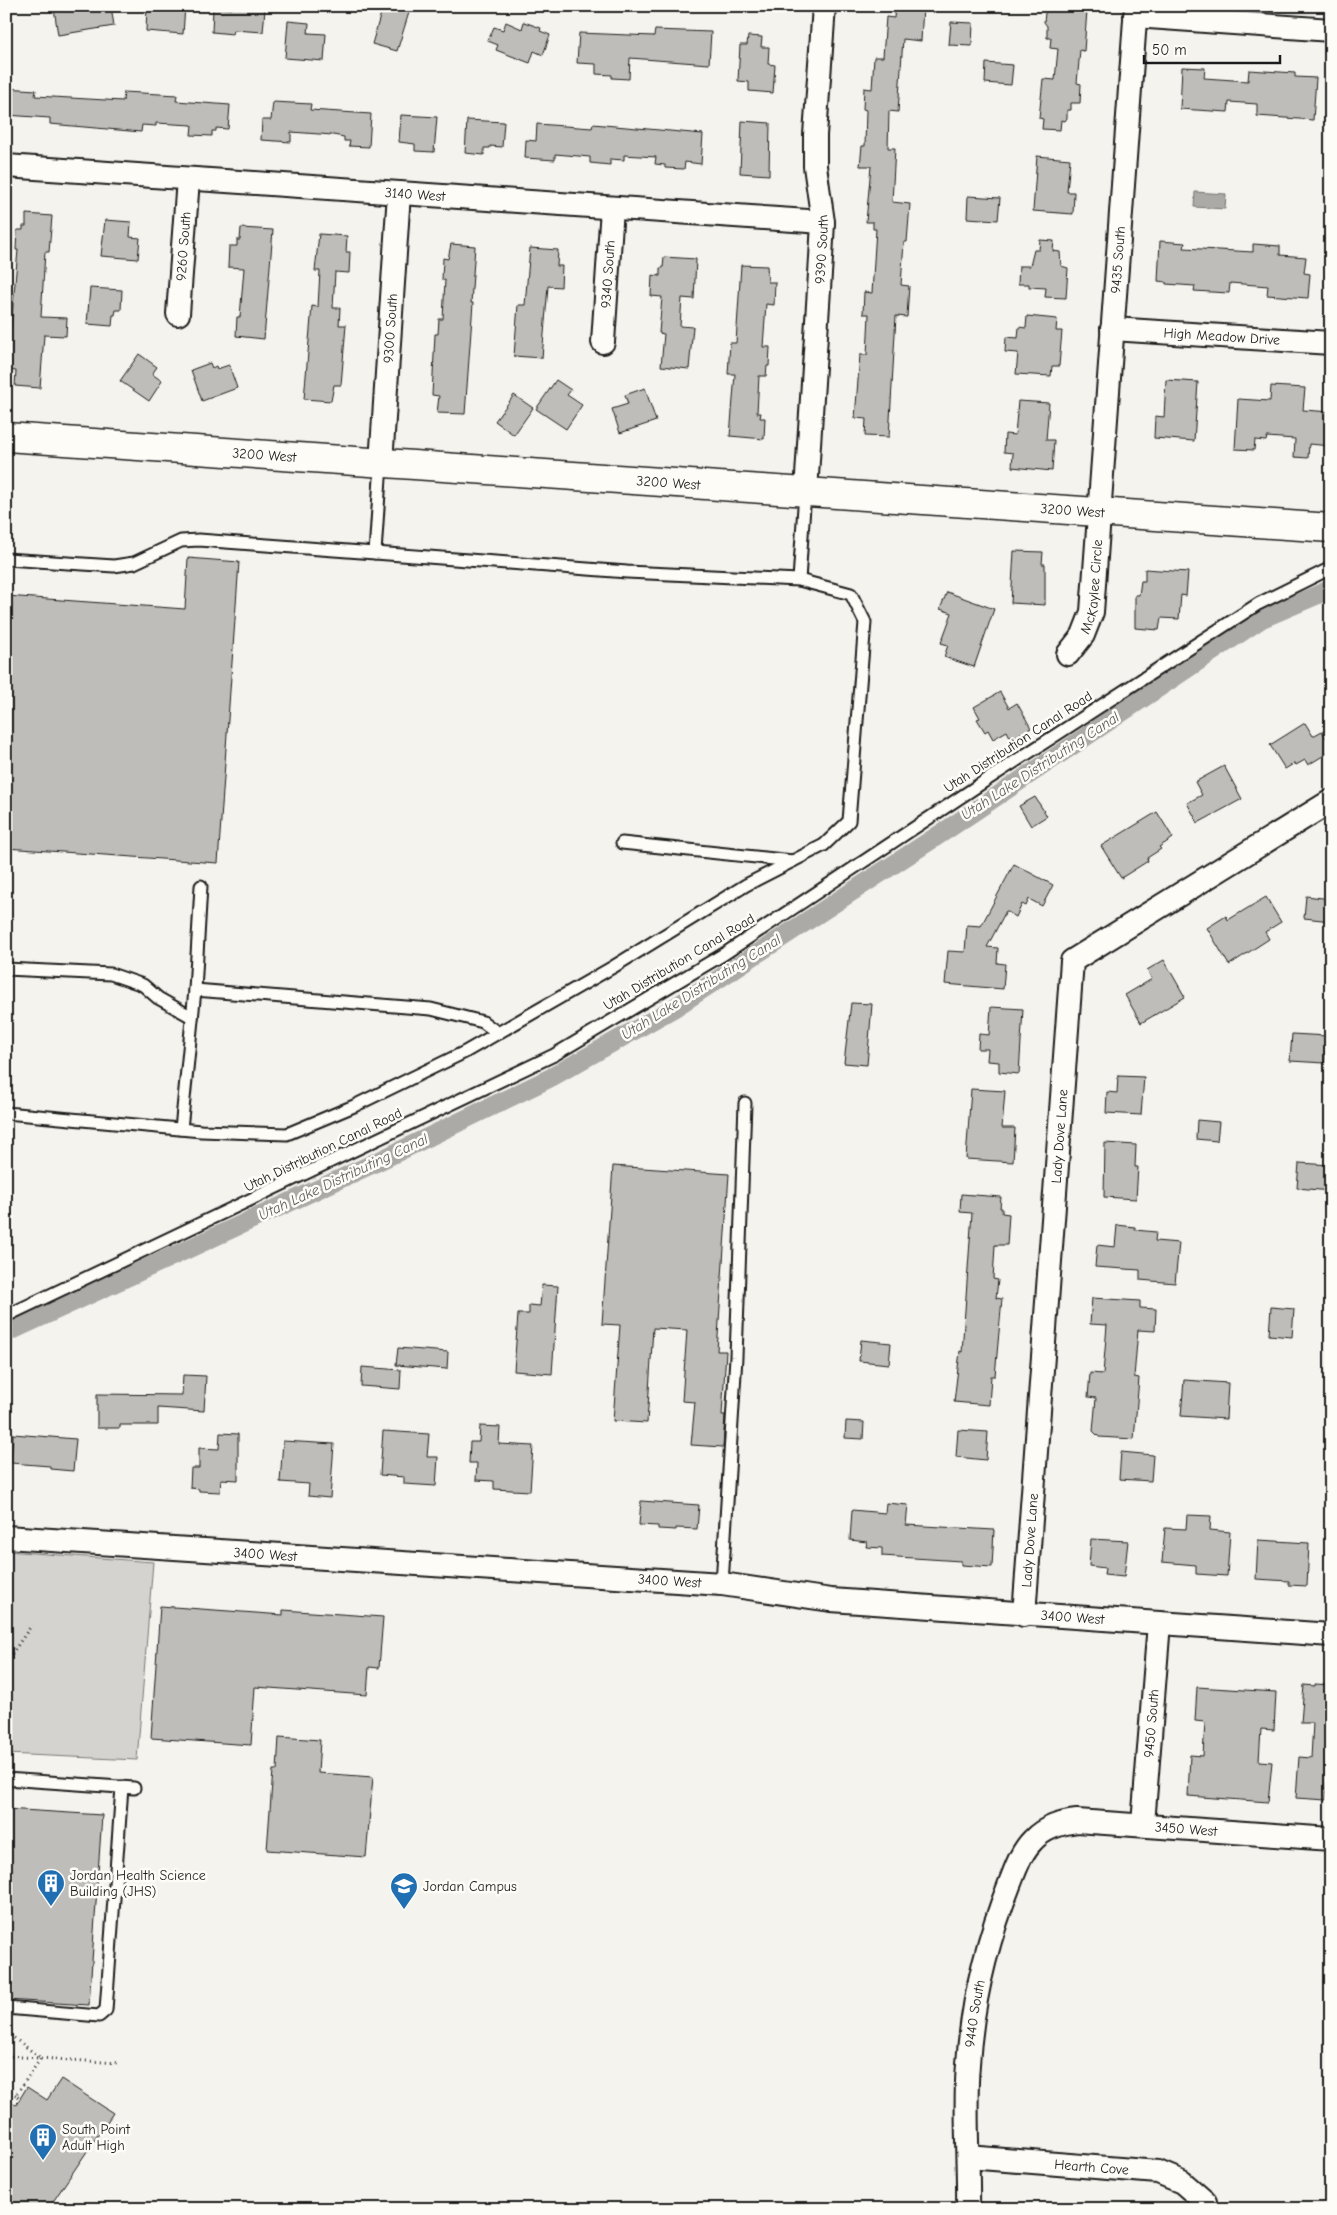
<svg xmlns="http://www.w3.org/2000/svg" width="1337" height="2215" viewBox="0 0 1337 2215" font-family="'Comic Neue',sans-serif">
<style>
.green{fill:#d4d3cf;stroke:#787876}
.water{fill:#abaaa6;stroke:#72716f}
.lines{fill:none;stroke-linecap:round;stroke-linejoin:round}
.canal{stroke:#abaaa6;stroke-width:19}
.building{fill:#bebdba;stroke:#1c1c1c}
.service-casing{stroke:#1c1c1c;stroke-width:15}
.minor-casing{stroke:#1c1c1c;stroke-width:26}
.tertiary-casing{stroke:#1c1c1c;stroke-width:31}
.path{stroke:#1c1c1c;stroke-width:3;stroke-dasharray:1 4;stroke-linecap:butt}
.service{stroke:#fdfcf7;stroke-width:11}
.minor{stroke:#fdfcf7;stroke-width:22}
.tertiary{stroke:#fdfcf7;stroke-width:28}
.labels{text-anchor:middle;dominant-baseline:central;stroke-width:5;stroke-linejoin:round;paint-order:stroke}
.street-label{font-size:14px;fill:#1c1c1c;stroke:#fdfcf7}
.poi-label{font-size:14px;fill:#1c1c1c;stroke:#fdfcf7;text-anchor:start}
.water-label{font-size:15px;font-style:italic;fill:#5c5c5a;stroke:#fdfcf7}
</style>
<rect width="100%" height="100%" fill="#f4f3ee"/>
<filter id="ink" filterUnits="userSpaceOnUse"><feTurbulence type="fractalNoise" baseFrequency=".02" numOctaves="2"/><feDisplacementMap in="SourceGraphic" scale="10" xChannelSelector="R" yChannelSelector="G"/><feConvolveMatrix kernelMatrix="1 2 1 2 8 2 1 2 1" color-interpolation-filters="sRGB"/></filter>
<g filter="url(#ink)">
<!-- green -->
<polygon class="green" points="6,1551 153,1562 137,1760 6,1754"/>
<!-- water -->
<polygon class="water" points="1195,192 1226,194 1225,209 1194,207"/>
<g class="lines">
<!-- canal -->
<polyline class="canal" points="6,1333 381,1160 550,1078 674,1008 951,827 1261,619 1331,589"/>
</g>
<!-- building -->
<g class="building">
<polygon points="68,6 111,6 114,26 58,35 54,8"/>
<polygon points="147,6 185,6 183,34 146,31"/>
<polygon points="232,6 265,9 263,32 234,30 233,34 212,32 213,8 232,9"/>
<polygon points="383,6 411,6 397,51 372,44"/>
<polygon points="895,6 923,6 921,41 903,39 898,112 889,111 888,148 895,148 892,202 910,204 907,242 904,242 901,285 909,286 907,317 896,316 889,437 865,436 866,419 855,418 860,355 867,355 869,314 863,314 864,292 872,293 876,229 873,229 873,222 866,222 871,166 860,166 862,146 865,146 866,110 863,109 864,88 872,89 874,57 883,57 886,17 894,18"/>
<polygon points="1052,6 1081,6 1081,9 1087,10 1084,51 1080,50 1077,83 1081,84 1080,103 1071,103 1071,110 1067,110 1067,118 1065,121 1061,120 1060,130 1042,129 1043,119 1039,118 1043,79 1055,80 1058,49 1050,48 1051,38 1047,38 1047,26 1044,22 1045,13"/>
<polygon points="288,21 309,23 308,33 326,34 324,61 285,58"/>
<polygon points="506,22 522,29 524,22 541,28 540,31 550,35 543,55 534,51 530,63 496,50 498,45 488,41 494,27 503,30"/>
<polygon points="951,22 973,23 972,46 949,45"/>
<polygon points="655,30 711,32 709,64 630,58 629,79 612,78 612,75 596,74 596,64 577,63 579,33 654,36"/>
<polygon points="748,36 762,37 761,47 769,47 768,64 775,65 773,93 749,91 749,82 738,81 740,45 747,45"/>
<polygon points="986,63 1013,65 1011,85 985,83"/>
<polygon points="1182,67 1205,68 1204,78 1248,81 1249,70 1295,73 1295,77 1316,78 1313,120 1257,116 1257,104 1229,102 1228,112 1180,109"/>
<polygon points="6,88 36,90 35,96 123,101 124,92 177,95 176,101 230,105 228,129 216,128 216,131 212,131 212,136 191,135 192,125 156,123 156,126 142,125 141,132 50,124 50,118 6,115"/>
<polygon points="273,102 311,104 310,110 371,114 369,147 349,146 350,141 344,141 344,137 333,135 291,132 291,142 261,140 262,120 271,120"/>
<polygon points="401,115 437,117 434,152 415,151 415,144 399,142"/>
<polygon points="467,120 504,122 502,147 490,146 490,148 484,148 484,155 465,153"/>
<polygon points="742,121 770,123 769,175 740,173"/>
<polygon points="537,124 592,128 593,124 703,134 701,164 685,162 684,169 665,168 665,165 655,164 656,157 624,155 624,160 610,159 610,165 590,163 590,157 555,154 555,160 525,158 526,140 536,141"/>
<polygon points="1037,156 1070,159 1067,192 1074,192 1073,214 1033,211"/>
<polygon points="968,196 1000,198 998,220 967,218"/>
<polygon points="26,214 52,216 49,252 45,252 41,317 67,318 66,336 44,335 40,388 15,386 16,371 7,370 18,250 16,250 17,230 23,230 23,226 26,226"/>
<polygon points="105,220 131,222 130,237 140,238 138,259 101,256"/>
<polygon points="241,228 273,230 264,339 236,336 237,317 240,317 244,268 228,267 229,246 237,246 237,240 240,240"/>
<polygon points="319,234 347,236 346,252 350,252 349,273 335,272 333,308 340,308 339,325 346,325 341,385 334,385 331,401 304,399 312,306 318,307 320,271 315,271"/>
<polygon points="1040,240 1054,241 1053,251 1060,252 1061,266 1068,268 1066,298 1045,297 1046,288 1029,287 1029,284 1018,284 1019,266 1030,266 1034,250 1039,250"/>
<polygon points="1160,241 1185,243 1184,248 1253,252 1253,244 1280,246 1280,255 1306,257 1304,273 1310,274 1308,298 1267,295 1268,286 1230,283 1229,293 1194,291 1195,286 1166,284 1166,282 1158,281"/>
<polygon points="451,244 475,246 471,303 473,303 465,414 437,413 439,396 432,395 435,334 438,334 439,319 443,319 445,280 442,280 443,258 448,259"/>
<polygon points="530,248 558,250 557,266 562,266 561,287 548,286 542,358 514,356 518,305 525,305"/>
<polygon points="664,257 696,259 694,299 682,298 680,326 693,327 689,369 661,366 664,334 659,333 662,297 651,296 652,275 660,276 660,268 663,268"/>
<polygon points="741,265 767,266 768,282 775,282 774,305 766,304 763,347 770,347 769,366 767,366 766,376 759,376 757,413 761,413 760,418 765,418 764,439 730,436 735,374 728,374 730,343 736,343"/>
<polygon points="90,288 122,290 121,310 116,310 115,315 113,315 112,326 87,324"/>
<polygon points="1027,316 1057,319 1056,331 1062,331 1059,366 1052,366 1051,376 1016,374 1018,353 1005,352 1006,337 1018,338 1019,327 1026,328"/>
<polygon points="139,354 157,367 152,374 162,381 149,401 120,381"/>
<polygon points="210,363 212,368 216,366 217,369 229,365 237,388 202,401 191,370"/>
<polygon points="556,380 571,390 567,395 582,405 566,429 536,409"/>
<polygon points="1166,380 1198,382 1194,441 1154,438 1155,416 1164,417"/>
<polygon points="1271,386 1305,388 1303,410 1331,412 1331,446 1309,444 1308,458 1294,457 1295,439 1267,437 1266,441 1255,440 1254,450 1235,449 1238,399 1270,401"/>
<polygon points="645,388 656,421 620,433 612,409 628,404 625,395"/>
<polygon points="514,395 533,408 514,435 495,421"/>
<polygon points="1018,401 1049,403 1046,440 1054,440 1052,471 1012,467 1013,453 1004,452 1005,434 1015,435"/>
<polygon points="1014,551 1043,552 1042,564 1045,564 1045,605 1011,603"/>
<polygon points="188,558 239,562 218,863 6,848 6,596 185,609"/>
<polygon points="1145,569 1188,572 1186,596 1181,595 1179,619 1161,618 1159,630 1135,628 1135,595 1139,595 1141,581 1145,581"/>
<polygon points="947,592 994,609 974,667 944,657 948,645 941,643 952,613 940,609"/>
<polygon points="1000,692 1009,708 1017,703 1031,728 1011,739 1007,731 993,739 988,730 985,732 977,719 980,718 974,707"/>
<polygon points="1305,723 1313,736 1322,731 1331,746 1331,751 1308,765 1305,760 1296,765 1295,763 1285,769 1270,745"/>
<polygon points="1224,766 1242,799 1198,823 1187,803 1202,795 1195,782"/>
<polygon points="1035,797 1047,816 1031,826 1019,806"/>
<polygon points="1157,812 1173,838 1159,847 1161,849 1147,858 1148,861 1121,878 1101,846"/>
<polygon points="1014,864 1053,885 1042,906 1029,899 1026,906 1022,904 1016,917 1006,911 987,947 998,948 997,963 1005,964 1003,989 945,984 948,951 965,952 967,925 981,926"/>
<polygon points="1306,896 1331,899 1331,921 1304,918"/>
<polygon points="1266,897 1281,922 1265,932 1269,939 1229,965 1207,928 1226,916 1228,920"/>
<polygon points="1164,960 1185,997 1141,1023 1125,995 1152,979 1147,970"/>
<polygon points="851,1003 872,1004 867,1065 844,1063"/>
<polygon points="991,1007 1023,1009 1019,1074 999,1072 999,1062 987,1061 988,1049 978,1049 979,1034 989,1035"/>
<polygon points="1292,1034 1327,1036 1325,1063 1290,1061"/>
<polygon points="1118,1076 1144,1077 1141,1115 1106,1113 1107,1092 1117,1093"/>
<polygon points="971,1089 1005,1091 1002,1128 1015,1128 1013,1162 966,1159"/>
<polygon points="1197,1120 1219,1122 1217,1141 1196,1139"/>
<polygon points="1105,1143 1136,1145 1135,1167 1138,1167 1136,1199 1104,1197"/>
<polygon points="1299,1163 1331,1165 1331,1191 1297,1188"/>
<polygon points="613,1166 729,1174 717,1351 726,1351 722,1415 725,1415 723,1447 691,1445 695,1402 682,1401 687,1330 653,1328 647,1423 613,1421 620,1325 602,1324"/>
<polygon points="961,1194 1001,1197 1000,1208 1002,1208 1002,1213 1009,1214 1007,1245 995,1245 993,1279 998,1280 996,1298 1002,1299 995,1376 991,1376 989,1405 954,1402 960,1351 962,1352 972,1213 960,1212"/>
<polygon points="1117,1225 1135,1227 1135,1230 1156,1232 1155,1241 1179,1243 1175,1283 1140,1280 1140,1270 1095,1267 1097,1245 1115,1247"/>
<polygon points="542,1285 558,1286 552,1374 514,1371 518,1314 529,1314 529,1305 540,1306"/>
<polygon points="1092,1298 1140,1301 1140,1308 1156,1309 1155,1331 1138,1330 1134,1377 1139,1378 1134,1439 1099,1437 1093,1431 1096,1398 1088,1397 1090,1373 1103,1374 1107,1325 1090,1324"/>
<polygon points="1271,1307 1294,1309 1292,1337 1269,1335"/>
<polygon points="861,1340 891,1343 889,1364 859,1361"/>
<polygon points="398,1348 448,1352 447,1369 396,1365"/>
<polygon points="362,1367 401,1370 400,1389 361,1386"/>
<polygon points="183,1375 206,1376 204,1411 158,1408 158,1425 120,1425 120,1428 97,1428 97,1394 182,1395"/>
<polygon points="1184,1380 1228,1383 1226,1419 1181,1416"/>
<polygon points="846,1421 864,1422 863,1439 845,1438"/>
<polygon points="480,1426 500,1427 499,1444 533,1446 530,1491 494,1489 494,1481 476,1480 477,1463 469,1463 470,1442 479,1442"/>
<polygon points="958,1430 988,1432 986,1460 956,1457"/>
<polygon points="383,1431 429,1434 427,1457 438,1457 436,1486 404,1484 404,1477 380,1475"/>
<polygon points="220,1433 238,1434 238,1480 221,1479 220,1492 199,1491 199,1489 190,1488 191,1468 199,1468 199,1448 219,1449"/>
<polygon points="13,1434 76,1439 73,1471 50,1469 50,1466 11,1463"/>
<polygon points="283,1441 334,1444 330,1498 308,1496 309,1484 280,1482"/>
<polygon points="1121,1452 1153,1455 1151,1481 1119,1479"/>
<polygon points="641,1501 699,1505 697,1529 676,1528 676,1530 658,1529 658,1526 639,1525"/>
<polygon points="886,1503 908,1505 906,1525 994,1530 992,1567 961,1565 961,1561 882,1556 882,1548 866,1547 867,1542 850,1540 852,1510 885,1513"/>
<polygon points="1187,1515 1211,1516 1210,1530 1230,1532 1227,1576 1196,1574 1196,1565 1162,1562 1165,1528 1186,1529"/>
<polygon points="1091,1539 1128,1541 1124,1577 1104,1575 1105,1568 1089,1566"/>
<polygon points="1258,1540 1309,1543 1307,1586 1289,1585 1289,1581 1256,1579"/>
<polygon points="160,1606 283,1615 283,1610 383,1617 379,1668 369,1667 367,1695 255,1687 251,1745 151,1738"/>
<polygon points="1315,1684 1331,1685 1331,1783 1327,1783 1326,1800 1296,1798 1299,1757 1311,1758 1313,1723 1301,1723 1304,1685 1315,1686"/>
<polygon points="1197,1687 1276,1692 1274,1730 1261,1729 1259,1761 1272,1762 1268,1802 1188,1796 1190,1755 1203,1756 1205,1722 1195,1721"/>
<polygon points="279,1737 320,1740 318,1773 373,1777 366,1857 267,1850 273,1770 277,1770"/>
<polygon points="6,1809 102,1815 89,2005 6,2000"/>
<polygon points="61,2079 113,2113 48,2209 6,2209 6,2098 16,2105 27,2087 47,2100"/>
</g>
<g class="lines">
<!-- service casing -->
<g class="service-casing">
<g id="service">
<polyline points="6,559 114,566 134,563 181,541 199,540 375,553 381,463"/>
<polyline points="799,580 805,492"/>
<polyline points="622,843 793,861"/>
<polyline points="6,969 111,974 143,985 158,998 192,1017"/>
<polyline points="195,990 431,1009 483,1022 498,1033"/>
<polyline points="6,1113 201,1131 287,1134 354,1106 465,1052 613,967 746,885 824,845 849,821 865,622 851,594 799,580 627,572 375,553"/>
<polyline points="181,1129 195,990 201,886"/>
<polyline points="6,1316 554,1055 724,954 988,779 1258,604 1331,568"/>
<polyline points="722,1584 736,1357 745,1103"/>
<polyline points="6,1779 134,1788"/>
<polyline points="6,2008 99,2016 106,2010 122,1787"/>
</g>
</g>
<!-- minor casing -->
<g class="minor-casing">
<g id="minor">
<polyline points="1135,16 1331,30"/>
<path id="s1" d="M6,166L823,222"/>
<path id="s2" d="M178,314L188,179"/>
<path id="s3" d="M1112,329L1331,343"/>
<path id="s4" d="M603,342L612,208"/>
<path id="s5" d="M381,463L399,193"/>
<path id="s6" d="M806,491L821,258L823,222L815,166V135L824,6"/>
<path id="s7" d="M1068,654L1083,635L1092,612L1136,6"/>
<path id="s8" d="M6,1537L722,1584L831,1600L1331,1635"/>
<path id="s9" d="M1024,1615L1072,961L1331,801"/>
<path id="s10" d="M1143,1824L1159,1623"/>
<path id="s11" d="M968,2157L1158,2172L1182,2182L1205,2202"/>
<path id="s12" d="M968,2209C969,2161 964,2112 968,2064C972,2002 987,1941 1010,1883C1016,1868 1021,1852 1033,1840C1045,1827 1061,1823 1077,1821L1331,1839"/>
</g>
</g>
<!-- tertiary casing -->
<g class="tertiary-casing">
<g id="tertiary">
<path id="s13" d="M6,437L1331,528"/>
</g>
</g>
<!-- path -->
<g class="path">
<polyline points="6,1662 31,1626"/>
<polyline points="6,2032 41,2058 16,2095 21,2098"/>
<polyline points="6,2056 119,2063"/>
<polyline points="6,2090 16,2095"/>
</g>
<!-- service -->
<use href="#service" class="service"/>
<!-- minor -->
<use href="#minor" class="minor"/>
<!-- tertiary -->
<use href="#tertiary" class="tertiary"/>
</g>
</g>
<!-- icons -->
<defs>
<g id="building-pin" transform="scale(1.4375)"><path d="M0 17L-7.5 6A9.5 9.5 0 1 1 7.5 6Z" fill="#1f6fb2" stroke="#fdfcf7"/><path d="M-4-6H4V6H1V3H-1V6H-4ZM-2.5-4.3h1.7v1.8h-1.7ZM.8-4.3h1.7v1.8H.8ZM-2.5-1h1.7V.8h-1.7ZM.8-1h1.7V.8H.8Z" fill="#fff"/></g>
<g id="university-pin" transform="scale(1.4375)"><path d="M0 17L-7.5 6A9.5 9.5 0 1 1 7.5 6Z" fill="#1f6fb2" stroke="#fdfcf7"/><path d="M0-5L7-2L0 1L-7-2ZM-4 1L0 2.5L4 1V4Q0 6-4 4Z" fill="#fff"/></g>
</defs>
<g fill-rule="evenodd">
<use href="#building-pin" x="51" y="1883"/>
<use href="#university-pin" x="404" y="1886"/>
<use href="#building-pin" x="43" y="2137"/>
</g>
<g class="labels">
<!-- street labels -->
<g class="street-label">
<text stroke="none"><textPath href="#s1" startOffset="410">3140 West</textPath></text>
<text stroke="none"><textPath href="#s2" startOffset="68">9260 South</textPath></text>
<text stroke="none"><textPath href="#s6" startOffset="242">9390 South</textPath></text>
<text stroke="none"><textPath href="#s7" startOffset="402">9435 South</textPath></text>
<text stroke="none"><textPath href="#s4" startOffset="68">9340 South</textPath></text>
<text stroke="none"><textPath href="#s5" startOffset="135">9300 South</textPath></text>
<text stroke="none"><textPath href="#s3" startOffset="110">High Meadow Drive</textPath></text>
<text stroke="none"><textPath href="#s13" startOffset="259">3200 West</textPath></text>
<text stroke="none"><textPath href="#s13" startOffset="664">3200 West</textPath></text>
<text stroke="none"><textPath href="#s13" startOffset="1069">3200 West</textPath></text>
<text stroke="none"><textPath href="#s7" startOffset="74">McKaylee Circle</textPath></text>
<text transform="translate(1018 742) rotate(-33)">Utah Distribution Canal Road</text>
<text transform="translate(679 962) rotate(-31)">Utah Distribution Canal Road</text>
<text stroke="none"><textPath href="#s9" startOffset="480">Lady Dove Lane</textPath></text>
<text transform="translate(323 1150) rotate(-26)">Utah Distribution Canal Road</text>
<text stroke="none"><textPath href="#s9" startOffset="75">Lady Dove Lane</textPath></text>
<text stroke="none"><textPath href="#s8" startOffset="260">3400 West</textPath></text>
<text stroke="none"><textPath href="#s8" startOffset="665">3400 West</textPath></text>
<text stroke="none"><textPath href="#s8" startOffset="1070">3400 West</textPath></text>
<text stroke="none"><textPath href="#s10" startOffset="101">9450 South</textPath></text>
<text stroke="none"><textPath href="#s12" startOffset="539">3450 West</textPath></text>
<text stroke="none"><textPath href="#s12" startOffset="196">9440 South</textPath></text>
<text stroke="none"><textPath href="#s11" startOffset="124">Hearth Cove</textPath></text>
</g>
<!-- poi labels -->
<g class="poi-label">
<text x="70" y="1875">Jordan Health Science<tspan x="70" dy="16">Building (JHS)</tspan></text>
<text x="423" y="1886">Jordan Campus</text>
<text x="62" y="2129">South Point<tspan x="62" dy="16">Adult High</tspan></text>
</g>
<!-- water labels -->
<g class="water-label">
<text transform="translate(1040 766) rotate(-33)">Utah Lake Distributing Canal</text>
<text transform="translate(701 987) rotate(-32)">Utah Lake Distributing Canal</text>
<text transform="translate(343 1177) rotate(-25)">Utah Lake Distributing Canal</text>
</g>
</g>
<!-- margin -->
<rect width="1337" height="2215" fill="none" stroke="#fdfcf7" stroke-width="25"/>
<rect x="12" y="12" width="1312" height="2190" fill="none" stroke="#1c1c1c" stroke-width="2" filter="url(#ink)"/>
<!-- scale -->
<path d="M1144 55v8h136v-8" fill="none" stroke="#1c1c1c" stroke-width="2.5"/>
<text x="1152" y="55" font-size="15" fill="#1c1c1c" stroke="#fdfcf7" stroke-width="4" paint-order="stroke">50 m</text>
</svg>
